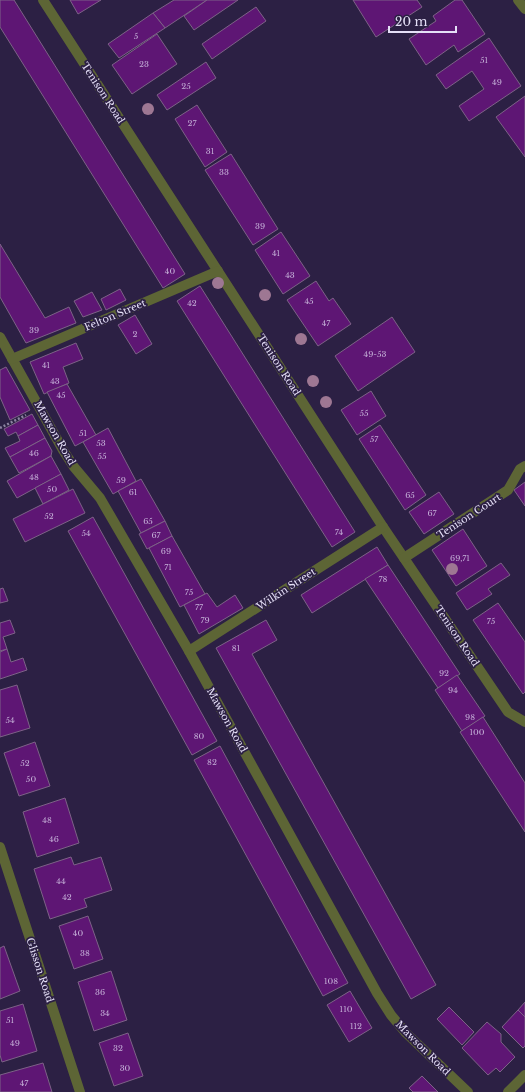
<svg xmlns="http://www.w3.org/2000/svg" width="525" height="1092" viewBox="0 0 525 1092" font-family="'Libre Baskerville',serif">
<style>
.building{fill:#5e1674;stroke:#7d6287}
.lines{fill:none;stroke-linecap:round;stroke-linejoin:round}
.path{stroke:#8e85a3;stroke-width:2.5;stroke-dasharray:2 2;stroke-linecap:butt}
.street{stroke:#5d6535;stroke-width:10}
.tree{fill:#9e7793}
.labels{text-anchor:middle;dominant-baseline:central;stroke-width:3.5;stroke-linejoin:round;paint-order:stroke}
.number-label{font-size:8px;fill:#c3add6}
.street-label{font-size:10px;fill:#e5dff7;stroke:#2c2044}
</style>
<rect width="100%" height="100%" fill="#2c2044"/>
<!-- building -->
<g class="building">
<polygon points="0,0 14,0 185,274 163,288 0,27"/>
<polygon points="70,0 101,0 78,14"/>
<polygon points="174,0 207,0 165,28 153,13"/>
<polygon points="207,0 238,0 194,30 184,16"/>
<polygon points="353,0 417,0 422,7 376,37"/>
<polygon points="455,0 462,0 485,34 458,52 454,45 426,65 409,39 436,21 433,16"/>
<polygon points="256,7 266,21 212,59 202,44"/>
<polygon points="153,13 165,28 119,58 108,44"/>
<polygon points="157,34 177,64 132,94 112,65"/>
<polygon points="489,38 521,86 469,121 459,106 484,89 472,71 446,89 436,75"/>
<polygon points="206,62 216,78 167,110 157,95"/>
<polygon points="525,96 525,157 496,117"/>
<polygon points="197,105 227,152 205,167 175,119"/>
<polygon points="231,154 278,229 253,245 205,170"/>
<polygon points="281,232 310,276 283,294 255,250"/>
<polygon points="0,244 45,318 69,307 76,323 26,343 0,297"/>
<polygon points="316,281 329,301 333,298 351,324 318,346 287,300"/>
<polygon points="200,286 355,532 332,547 177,301"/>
<polygon points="120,289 126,300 106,310 101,299"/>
<polygon points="92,292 102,310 83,317 74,301"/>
<polygon points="135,315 152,344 136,354 118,325"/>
<polygon points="392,317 415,352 358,391 335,356"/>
<polygon points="76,343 83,359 63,367 69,383 44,394 30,362"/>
<polygon points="6,367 30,410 10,420 0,397 0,370"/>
<polygon points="67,384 96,435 75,446 47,392"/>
<polygon points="371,391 386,416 357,435 341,410"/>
<polygon points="32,414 38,425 18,436 16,432 8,436 4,429"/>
<polygon points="38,425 45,438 10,457 5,448 20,441 18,436"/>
<polygon points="380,425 426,495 405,510 359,439"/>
<polygon points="108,428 136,481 113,494 83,442"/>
<polygon points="45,438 52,451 51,456 19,473 10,457"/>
<polygon points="51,456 61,474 17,498 7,481"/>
<polygon points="61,474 69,490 43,504 35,488"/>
<polygon points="141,479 165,521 141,533 118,491"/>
<polygon points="525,482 525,506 514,490"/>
<polygon points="73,489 85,513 25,542 13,519"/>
<polygon points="439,492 454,514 424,534 409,512"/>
<polygon points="93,517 217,741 192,755 68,531"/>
<polygon points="165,521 172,536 147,549 139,534"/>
<polygon points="463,529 487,566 456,586 432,550"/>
<polygon points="172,536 205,594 180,607 149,548"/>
<polygon points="377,547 388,565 312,613 301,595"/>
<polygon points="501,563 510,575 488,589 492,594 467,610 456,593"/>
<polygon points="388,565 460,674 438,688 365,579"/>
<polygon points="3,588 8,601 0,603 0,589"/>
<polygon points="207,593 217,607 235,595 243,608 199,634 184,605"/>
<polygon points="498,603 525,642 525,692 523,694 473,620"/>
<polygon points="10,620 15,633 3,637 7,649 0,651 0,623"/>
<polygon points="266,620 277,640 252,654 436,985 411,999 216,648"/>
<polygon points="7,649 11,662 23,658 27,670 0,679 0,652"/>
<polygon points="457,675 485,716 462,731 435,690"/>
<polygon points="17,685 30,728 0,737 0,690"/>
<polygon points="483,717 525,783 525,832 460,732"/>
<polygon points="35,742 50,786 19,796 4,753"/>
<polygon points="220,746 348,983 323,996 194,760"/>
<polygon points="65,798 79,843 37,857 23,812"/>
<polygon points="71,857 74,865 101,857 112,890 84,899 87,907 50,919 34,869"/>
<polygon points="88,916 103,959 74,969 59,926"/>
<polygon points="4,946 20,991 0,999 0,948"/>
<polygon points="111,971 127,1020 94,1031 78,982"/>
<polygon points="350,991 372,1028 349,1042 327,1005"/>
<polygon points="525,1002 525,1017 518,1010"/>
<polygon points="23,1004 37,1051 2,1062 0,1055 0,1011"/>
<polygon points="449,1007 474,1032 462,1045 437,1019"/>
<polygon points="518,1010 525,1017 525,1046 523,1048 502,1027"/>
<polygon points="487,1022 501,1034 501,1042 515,1057 500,1072 496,1068 488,1075 462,1048"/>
<polygon points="128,1033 143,1076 114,1086 99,1043"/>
<polygon points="43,1063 52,1092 0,1092 0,1075"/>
<polygon points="422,1076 438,1092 413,1092 409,1088"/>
</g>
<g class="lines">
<!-- path -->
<polyline class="path" points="0,428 26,415"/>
<!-- street -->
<g class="street">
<polyline points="43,0 383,527 508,712 525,722"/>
<polyline points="518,0 525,9"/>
<polyline points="0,337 63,450 74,467 100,498 189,651 377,993 391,1015 406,1033 468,1092"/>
<polyline points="12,359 218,271"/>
<polyline points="404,558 508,490 520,469 525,466"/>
<polyline points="189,651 383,527"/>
<polyline points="0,847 80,1092"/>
<polyline points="508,1092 525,1075"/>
</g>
</g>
<!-- trees -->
<g class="tree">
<circle cx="148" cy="109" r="6"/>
<circle cx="218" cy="283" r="6"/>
<circle cx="265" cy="295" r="6"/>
<circle cx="301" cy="339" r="6"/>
<circle cx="313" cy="381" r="6"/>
<circle cx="326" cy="402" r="6"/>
<circle cx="452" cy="569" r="6"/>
</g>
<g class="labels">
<!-- number labels -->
<g class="number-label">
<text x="136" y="36">5</text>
<text x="484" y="60">51</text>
<text x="144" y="64">23</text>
<text x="497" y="82">49</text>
<text x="186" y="86">25</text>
<text x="192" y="123">27</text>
<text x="210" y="151">31</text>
<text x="224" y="172">33</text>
<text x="260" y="226">39</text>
<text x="276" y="253">41</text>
<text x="170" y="271">40</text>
<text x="290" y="275">43</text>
<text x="309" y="301">45</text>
<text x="192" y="303">42</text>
<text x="326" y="323">47</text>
<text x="34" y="330">39</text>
<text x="135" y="334">2</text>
<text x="375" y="354">49-53</text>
<text x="46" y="365">41</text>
<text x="55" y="381">43</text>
<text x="61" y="395">45</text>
<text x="364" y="413">55</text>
<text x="83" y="433">51</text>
<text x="374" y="439">57</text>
<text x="101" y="443">53</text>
<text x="34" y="453">46</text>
<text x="102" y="456">55</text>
<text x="34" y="477">48</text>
<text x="121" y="480">59</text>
<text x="52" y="489">50</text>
<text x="133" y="492">61</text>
<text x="410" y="495">65</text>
<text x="432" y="513">67</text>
<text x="49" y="516">52</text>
<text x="148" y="521">65</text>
<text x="339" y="532">74</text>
<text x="86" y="533">54</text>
<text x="156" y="535">67</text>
<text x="166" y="551">69</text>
<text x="460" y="558">69,71</text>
<text x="168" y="567">71</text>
<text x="383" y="579">78</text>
<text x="189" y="592">75</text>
<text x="199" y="607">77</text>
<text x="205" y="620">79</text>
<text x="491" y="621">75</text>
<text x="236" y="648">81</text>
<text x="444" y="673">92</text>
<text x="453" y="690">94</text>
<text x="470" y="717">98</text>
<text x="10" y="720">54</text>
<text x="477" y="732">100</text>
<text x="199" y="736">80</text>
<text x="212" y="762">82</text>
<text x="25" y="763">52</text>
<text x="31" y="779">50</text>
<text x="47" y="820">48</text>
<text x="54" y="839">46</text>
<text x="61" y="881">44</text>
<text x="67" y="897">42</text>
<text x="78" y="933">40</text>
<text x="85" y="953">38</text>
<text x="331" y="981">108</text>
<text x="100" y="992">36</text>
<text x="346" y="1009">110</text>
<text x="105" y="1013">34</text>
<text x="10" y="1020">51</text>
<text x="356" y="1026">112</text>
<text x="15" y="1043">49</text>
<text x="118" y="1048">32</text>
<text x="125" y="1068">30</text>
<text x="24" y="1083">47</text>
</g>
<!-- street labels -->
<g class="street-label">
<text transform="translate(103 93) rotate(57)">Tenison Road</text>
<text transform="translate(115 315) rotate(-23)">Felton Street</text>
<text transform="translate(279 365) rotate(57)">Tenison Road</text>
<text transform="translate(55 433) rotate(60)">Mawson Road</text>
<text transform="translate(469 516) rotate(-33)">Tenison Court</text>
<text transform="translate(286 589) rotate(-33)">Wilkin Street</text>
<text transform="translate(457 636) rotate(56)">Tenison Road</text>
<text transform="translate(227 720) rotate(61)">Mawson Road</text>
<text transform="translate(40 970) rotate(72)">Glisson Road</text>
<text transform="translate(423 1048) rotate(45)">Mawson Road</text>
</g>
</g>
<!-- scale -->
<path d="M389 26v6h67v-6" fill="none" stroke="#e5dff7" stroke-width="2"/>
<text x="395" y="26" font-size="12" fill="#e5dff7" stroke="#2c2044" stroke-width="3" paint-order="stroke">20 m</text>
</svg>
